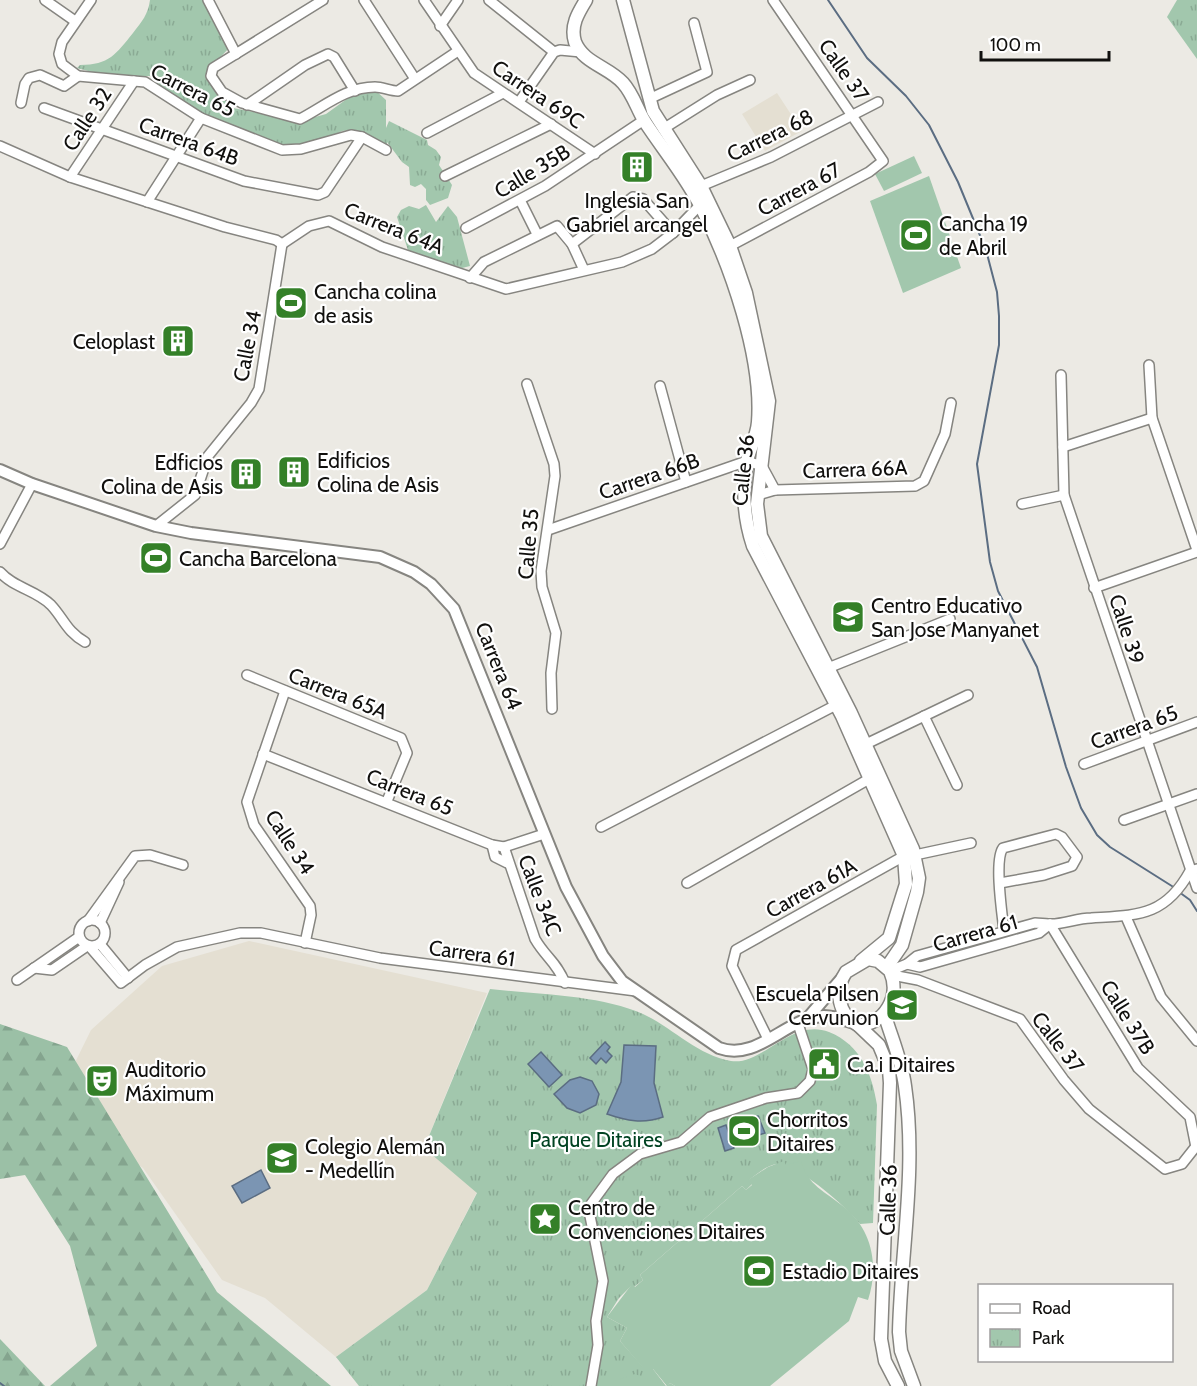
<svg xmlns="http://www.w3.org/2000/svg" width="1197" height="1386" viewBox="0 0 1197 1386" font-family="Cabin,sans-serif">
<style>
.built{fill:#e4dfd2}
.forest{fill:url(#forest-firs)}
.park{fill:url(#park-tufts)}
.pitch{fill:#a2c7ad}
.water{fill:#7b95b3;stroke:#5b6d82;stroke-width:1.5}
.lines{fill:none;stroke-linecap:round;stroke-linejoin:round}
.stream{stroke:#5b6d82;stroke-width:2}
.minor-casing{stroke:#868580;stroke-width:12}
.tertiary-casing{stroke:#868580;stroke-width:14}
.secondary-casing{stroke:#868580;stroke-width:15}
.minor{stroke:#fff;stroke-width:9}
.tertiary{stroke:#fff;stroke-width:10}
.secondary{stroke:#fff;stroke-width:12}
.labels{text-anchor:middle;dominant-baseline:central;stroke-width:4.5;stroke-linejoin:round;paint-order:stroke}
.street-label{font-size:21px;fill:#11100e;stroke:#fff}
.poi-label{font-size:21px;fill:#11100e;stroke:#fff;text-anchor:start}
.park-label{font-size:21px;fill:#014322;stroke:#fff}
</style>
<defs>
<pattern id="forest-firs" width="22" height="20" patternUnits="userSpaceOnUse" patternTransform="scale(1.5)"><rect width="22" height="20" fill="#9bc0a6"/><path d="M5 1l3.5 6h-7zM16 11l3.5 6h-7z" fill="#84a48e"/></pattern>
<pattern id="park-tufts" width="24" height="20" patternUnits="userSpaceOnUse" patternTransform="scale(1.5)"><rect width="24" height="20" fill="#a2c7ad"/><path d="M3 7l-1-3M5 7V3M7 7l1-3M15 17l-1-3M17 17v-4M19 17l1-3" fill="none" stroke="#8aaa94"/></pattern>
</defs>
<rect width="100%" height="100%" fill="#eceae4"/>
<!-- built -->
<g class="built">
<polygon points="777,93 802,131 765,151 742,114"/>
<polygon points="249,941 487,993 424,1148 477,1192 427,1290 336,1357 265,1298 222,1280 143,1168 53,1107 91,1030 162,966"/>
</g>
<!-- forest -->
<g class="forest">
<polygon points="0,1024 67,1047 217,1292 331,1386 50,1386 97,1346 70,1246 25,1175 0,1179"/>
<polygon points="0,1339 45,1386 0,1386"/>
</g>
<!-- park -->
<g class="park">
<path d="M150,0H205L230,47L211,67L209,76L233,108L301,121L326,114L351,96L375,90L386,100V128L389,121L427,140L428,145L436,150L441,157L439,165L452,185L448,198L430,205L426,200V189L421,184L415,187L410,185L409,167L402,162L387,142V147L350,130L342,131L323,141L284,149L203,114L158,85L150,76H107L77,68L80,65C109,65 116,54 133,33C142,21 148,15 150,0Z"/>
<polygon points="1177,0 1197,0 1197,59 1167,17"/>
<polygon points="426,205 436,222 448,206 457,217 470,266 462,268 409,253 397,217 401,210 409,206 419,209"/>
<path d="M490,989C536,994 601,995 643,1014C673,1028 697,1055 731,1061C762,1066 792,1017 829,1032C861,1045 872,1074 877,1105L873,1223L860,1224C848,1208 798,1164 777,1164C767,1165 757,1174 749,1180L752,1184L746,1190L742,1186L640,1275L643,1280L634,1287L632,1285L619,1298L607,1317L627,1328L620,1341L644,1368L653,1369L666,1386L670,1383L675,1386H359L336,1357L427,1290L477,1193L424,1148Z"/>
</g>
<!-- pitch -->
<g class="pitch">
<polygon points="914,156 922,173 884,191 875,174"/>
<polygon points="929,176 961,268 903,293 870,201"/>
<polygon points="166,546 171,561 146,570 141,555"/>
<path d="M784,1161L786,1165L801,1161C807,1185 826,1192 844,1207C873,1230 879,1267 868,1300L858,1297L849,1321L770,1386H675L670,1383L667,1386L653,1369H644L620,1341L627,1328L607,1317L632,1284L635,1287L643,1280L640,1275L742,1186L746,1190L752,1185L748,1180L768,1167Z"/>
<polygon points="635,1374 665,1386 610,1386 615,1381"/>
</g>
<!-- water -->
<g class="water">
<polygon points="605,1042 610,1047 607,1051 612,1056 606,1063 601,1058 596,1064 590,1058"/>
<path d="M624,1045L656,1046L654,1083L663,1117C643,1124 627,1121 607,1114L621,1082Z"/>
<polygon points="541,1052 562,1075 549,1087 528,1064"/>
<polygon points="580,1077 592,1081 599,1094 596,1105 580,1113 567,1108 554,1094 570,1080"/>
<polygon points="758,1116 765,1133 759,1135 757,1129 753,1130 754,1140 740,1145 732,1124 745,1119 751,1126 755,1124 753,1118"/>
<polygon points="726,1125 734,1148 725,1151 718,1128"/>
<polygon points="261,1170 270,1188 242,1203 232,1186"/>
</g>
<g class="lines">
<!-- stream -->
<g class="stream">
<polyline points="828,0 867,58 906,96 929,125 958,182 986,250 997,292 999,316 999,345 977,464 990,562 998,591 1037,667 1066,767 1081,808 1097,835 1110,847 1175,888"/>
<polyline points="1179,892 1190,900 1197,911"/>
<polyline points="0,1383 4,1386"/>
</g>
<!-- minor casing -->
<g class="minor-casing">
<g id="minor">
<polyline points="45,0 75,21"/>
<polyline points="91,0 62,42 59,54 62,64 78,76 145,82 201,118 282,150 301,149 351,135 362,137 386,150"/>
<polyline points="208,0 236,54"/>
<path d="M323,0L213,68L211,76L222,92L242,103L300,119C325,106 346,87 375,87C383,87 390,91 398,91L458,51"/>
<polyline points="364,0 415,79"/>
<polyline points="424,0 474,73 595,154"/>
<polyline points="489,0 554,52"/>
<polyline points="440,26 458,0"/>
<polyline points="649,99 707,72 694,23"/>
<polyline points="519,102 554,52 560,50 581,52"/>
<polyline points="21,103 25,84 29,78 40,75 64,86 78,76"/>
<polyline points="247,105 305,65 328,54 334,57 355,91"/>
<polyline points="44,108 244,181 318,195 325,192 362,137"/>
<polyline points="663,129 717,95 750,80"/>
<polyline points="427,133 503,93"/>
<polyline points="0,146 70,177 225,227 276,240 282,244 309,226 329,221 382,247 506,289 622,262 652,249 673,233 700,205"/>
<polyline points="445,176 551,124"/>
<polyline points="70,177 134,81"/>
<polyline points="701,186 771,157 878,102"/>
<polyline points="520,200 537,234"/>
<polyline points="147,202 201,118"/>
<polyline points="466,228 545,186 644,120"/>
<polyline points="572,244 633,197 643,199 673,233"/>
<polyline points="730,246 869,172 883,161 773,0"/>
<polyline points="470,278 484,262 557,226 572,244 584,270"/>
<polyline points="1149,365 1152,418 1197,550"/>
<polyline points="1061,375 1064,495 1197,888"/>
<polyline points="527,384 554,464 555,476 541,571 542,587 556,633 551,673 552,709"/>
<polyline points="660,386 686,482"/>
<polyline points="1063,447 1152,418"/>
<polyline points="758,495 775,490 915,486 924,481 945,434 951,403"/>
<polyline points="1022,504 1064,495"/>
<polyline points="156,526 195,495 208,456 251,403 259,389 282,244"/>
<polyline points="548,530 747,461 762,466 775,490"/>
<polyline points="0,544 32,484"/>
<path d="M0,572C14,588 36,590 51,605C64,619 67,632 85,642"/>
<polyline points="1094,588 1197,552"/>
<polyline points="828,668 950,619"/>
<polyline points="247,675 401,738 407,753 387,801"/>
<polyline points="285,691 247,802 254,825 310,906 311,915 305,943"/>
<polyline points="924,716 957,785"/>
<polyline points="866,744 968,695"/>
<polyline points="263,754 492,845 504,847 544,834"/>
<polyline points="1084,764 1197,722"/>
<polyline points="1124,820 1197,794"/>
<polyline points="601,827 836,705"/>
<polyline points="492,845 495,857 507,863"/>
<path d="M504,847L535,939C546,958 556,961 565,983"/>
<polyline points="915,855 971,843"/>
<polyline points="687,883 869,779"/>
<path d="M1000,883L1044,875L1072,866L1077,857L1062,837L1056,834L1003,848C994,860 1002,913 1004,931"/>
<polyline points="1126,917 1161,997 1197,1041"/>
<circle cx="92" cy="933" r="13"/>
<polyline points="88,921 135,856 150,855 183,865"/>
<polyline points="100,923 119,882"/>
<polyline points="1050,924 1138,1068 1190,1117 1196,1147"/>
<polyline points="100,944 128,978"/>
<polyline points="90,947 121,983 145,965 177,947 240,933 261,933 380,958 636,991"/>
<polyline points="907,964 920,967 1039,933 1050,924"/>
<polyline points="34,968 52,970 87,946"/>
<path d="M890,971L907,964L917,956L1035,923C1040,923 1044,924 1049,924C1062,925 1077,918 1091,918C1137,915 1165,917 1190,871L1197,869"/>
<polyline points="892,975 918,980 1020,1019 1064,1080 1089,1109 1165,1169 1182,1164 1197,1145"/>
<polyline points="17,980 79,937"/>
<polyline points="768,1039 732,966 736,950 904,856"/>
<polyline points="591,1386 598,1345 596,1321 603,1281 589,1211 591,1204 613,1174 640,1154 681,1142 710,1117 766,1098 798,1093 810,1081 813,1069 798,1024"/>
</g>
</g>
<!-- tertiary casing -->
<g class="tertiary-casing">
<g id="tertiary">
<path d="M0,470L32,484L156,526L191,533L380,557L414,572L431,584L454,609L566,887L603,956L622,981L719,1048C758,1062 786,1017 824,1016C833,1016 842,1019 851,1022"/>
<polyline points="806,1020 842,978"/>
</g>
</g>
<!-- secondary casing -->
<g class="secondary-casing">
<g id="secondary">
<path d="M586,0C578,13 570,26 575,42C583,63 609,67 623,83C633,94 637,109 645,122C664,151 687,178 702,209C731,266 763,358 758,422C757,436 750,448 747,461C742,490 744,519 753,546L842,716L904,856L906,884L889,938L861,961"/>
<polyline points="623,0 653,111 701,186 730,246 746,293 769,401 757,504 761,536 851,713 913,849 919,878 917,892 902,945 887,967"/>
<path d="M868,959L878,961L890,971C901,996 885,1025 858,1025C838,1015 834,990 846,972Z"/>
<path d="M885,1016C892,1039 902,1062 905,1086C917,1168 901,1250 899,1332L901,1351L914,1386"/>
<polyline points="858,1025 879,1045 889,1069 890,1083 881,1339 885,1361 898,1386"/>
</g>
</g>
<!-- minor -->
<use href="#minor" class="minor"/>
<!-- tertiary -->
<use href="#tertiary" class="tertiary"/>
<!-- secondary -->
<use href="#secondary" class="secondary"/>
</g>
<!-- icons -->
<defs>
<g id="building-square" transform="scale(1.725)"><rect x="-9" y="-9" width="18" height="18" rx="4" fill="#348028" stroke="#fff"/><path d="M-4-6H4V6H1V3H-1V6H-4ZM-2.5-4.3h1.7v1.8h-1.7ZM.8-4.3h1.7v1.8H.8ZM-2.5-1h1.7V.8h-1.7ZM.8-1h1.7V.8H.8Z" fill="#fff"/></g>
<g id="stadium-square" transform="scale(1.725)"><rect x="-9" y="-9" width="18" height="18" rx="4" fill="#348028" stroke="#fff"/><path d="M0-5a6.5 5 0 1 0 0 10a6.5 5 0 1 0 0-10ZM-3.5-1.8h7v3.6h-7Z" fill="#fff"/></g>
<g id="school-square" transform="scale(1.725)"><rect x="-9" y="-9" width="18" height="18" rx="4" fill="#348028" stroke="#fff"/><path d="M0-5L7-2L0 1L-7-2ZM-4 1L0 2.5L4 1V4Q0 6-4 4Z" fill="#fff"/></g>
<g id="civic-square" transform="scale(1.725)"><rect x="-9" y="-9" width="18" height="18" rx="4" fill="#348028" stroke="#fff"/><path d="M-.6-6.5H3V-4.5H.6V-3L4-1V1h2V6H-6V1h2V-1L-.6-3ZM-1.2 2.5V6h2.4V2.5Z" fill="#fff"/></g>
<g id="theatre-square" transform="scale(1.725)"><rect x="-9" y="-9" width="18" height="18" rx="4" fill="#348028" stroke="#fff"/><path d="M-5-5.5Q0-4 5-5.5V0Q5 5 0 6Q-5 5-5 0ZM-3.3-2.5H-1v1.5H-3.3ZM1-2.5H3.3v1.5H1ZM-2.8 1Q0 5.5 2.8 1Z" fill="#fff"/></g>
<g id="sight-square" transform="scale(1.725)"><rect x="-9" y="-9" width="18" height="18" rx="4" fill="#348028" stroke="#fff"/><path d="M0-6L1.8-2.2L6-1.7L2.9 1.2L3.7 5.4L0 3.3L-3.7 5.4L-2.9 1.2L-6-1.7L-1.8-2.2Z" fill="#fff"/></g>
</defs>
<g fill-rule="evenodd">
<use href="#building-square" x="637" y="167"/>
<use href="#stadium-square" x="916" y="235"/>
<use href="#stadium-square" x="291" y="303"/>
<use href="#building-square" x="178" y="341"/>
<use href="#building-square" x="294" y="472"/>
<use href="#building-square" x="246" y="474"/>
<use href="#stadium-square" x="156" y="558"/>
<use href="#school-square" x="848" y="617"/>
<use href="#school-square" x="902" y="1005"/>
<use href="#civic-square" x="824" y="1064"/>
<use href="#theatre-square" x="102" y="1081"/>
<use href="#stadium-square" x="744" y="1131"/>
<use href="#school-square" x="282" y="1158"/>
<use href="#sight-square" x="545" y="1219"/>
<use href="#stadium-square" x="759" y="1271"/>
</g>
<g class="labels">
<!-- street labels -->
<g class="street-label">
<text transform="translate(844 70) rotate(55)">Calle 37</text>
<text transform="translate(193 90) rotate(27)">Carrera 65</text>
<text transform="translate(538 94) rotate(34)">Carrera 69C</text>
<text transform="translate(87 119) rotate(-57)">Calle 32</text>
<text transform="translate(770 135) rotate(-26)">Carrera 68</text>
<text transform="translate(189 141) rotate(20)">Carrera 64B</text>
<text transform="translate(532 171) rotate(-31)">Calle 35B</text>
<text transform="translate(799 189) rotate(-28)">Carrera 67</text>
<text transform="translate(394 228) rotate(22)">Carrera 64A</text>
<text transform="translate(247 346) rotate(-79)">Calle 34</text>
<text transform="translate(855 469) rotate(-2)">Carrera 66A</text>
<text transform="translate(743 470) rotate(-84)">Calle 36</text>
<text transform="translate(649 476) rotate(-19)">Carrera 66B</text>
<text transform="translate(528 544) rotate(-85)">Calle 35</text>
<text transform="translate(1127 629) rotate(72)">Calle 39</text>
<text transform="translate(499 666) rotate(68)">Carrera 64</text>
<text transform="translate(338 693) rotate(22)">Carrera 65A</text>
<text transform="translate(1134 727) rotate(-20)">Carrera 65</text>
<text transform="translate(410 792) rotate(22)">Carrera 65</text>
<text transform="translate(290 842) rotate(57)">Calle 34</text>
<text transform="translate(811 888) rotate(-29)">Carrera 61A</text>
<text transform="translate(540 895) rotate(69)">Calle 34C</text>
<text transform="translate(975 933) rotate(-16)">Carrera 61</text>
<text transform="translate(472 953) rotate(8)">Carrera 61</text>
<text transform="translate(1128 1017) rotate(58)">Calle 37B</text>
<text transform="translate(1058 1042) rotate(52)">Calle 37</text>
<text transform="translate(888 1200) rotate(-88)">Calle 36</text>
</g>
<!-- poi labels -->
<g class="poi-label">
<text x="637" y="200" text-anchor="middle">Inglesia San<tspan x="637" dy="24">Gabriel arcangel</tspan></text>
<text x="939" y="223">Cancha 19<tspan x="939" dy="24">de Abril</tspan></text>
<text x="314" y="291">Cancha colina<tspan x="314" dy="24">de asis</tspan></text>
<text x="155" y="341" text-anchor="end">Celoplast</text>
<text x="317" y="460">Edificios<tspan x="317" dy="24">Colina de Asis</tspan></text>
<text x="223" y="462" text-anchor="end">Edficios<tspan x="223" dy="24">Colina de Asis</tspan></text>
<text x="179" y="558">Cancha Barcelona</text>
<text x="871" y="605">Centro Educativo<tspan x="871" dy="24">San Jose Manyanet</tspan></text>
<text x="879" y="993" text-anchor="end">Escuela Pilsen<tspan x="879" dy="24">Cervunion</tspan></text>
<text x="847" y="1064">C.a.i Ditaires</text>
<text x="125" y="1069">Auditorio<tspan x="125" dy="24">Máximum</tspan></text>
<text x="767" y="1119">Chorritos<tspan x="767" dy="24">Ditaires</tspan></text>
<text x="305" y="1146">Colegio Alemán<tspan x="305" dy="24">- Medellín</tspan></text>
<text x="568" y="1207">Centro de<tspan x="568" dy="24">Convenciones Ditaires</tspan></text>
<text x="782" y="1271">Estadio Ditaires</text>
</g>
<!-- park labels -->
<g class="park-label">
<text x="596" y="1139">Parque Ditaires</text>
</g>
</g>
<!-- legend -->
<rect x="978" y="1284" width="195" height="78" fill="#ffffff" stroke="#a09f9f" stroke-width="1.5"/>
<rect x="990" y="1304" width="30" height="9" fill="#ffffff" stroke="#a09f9f" stroke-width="1.5"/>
<text x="1032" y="1314" font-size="18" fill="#11100e">Road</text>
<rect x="990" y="1329" width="30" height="18" fill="url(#park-tufts)" stroke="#a09f9f" stroke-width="1.5"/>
<text x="1032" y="1344" font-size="18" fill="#11100e">Park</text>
<!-- scale -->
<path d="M981 51v9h128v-9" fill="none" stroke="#11100e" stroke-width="3"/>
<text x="990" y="51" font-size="18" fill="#11100e" stroke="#ffffff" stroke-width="4.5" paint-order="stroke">100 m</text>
</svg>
